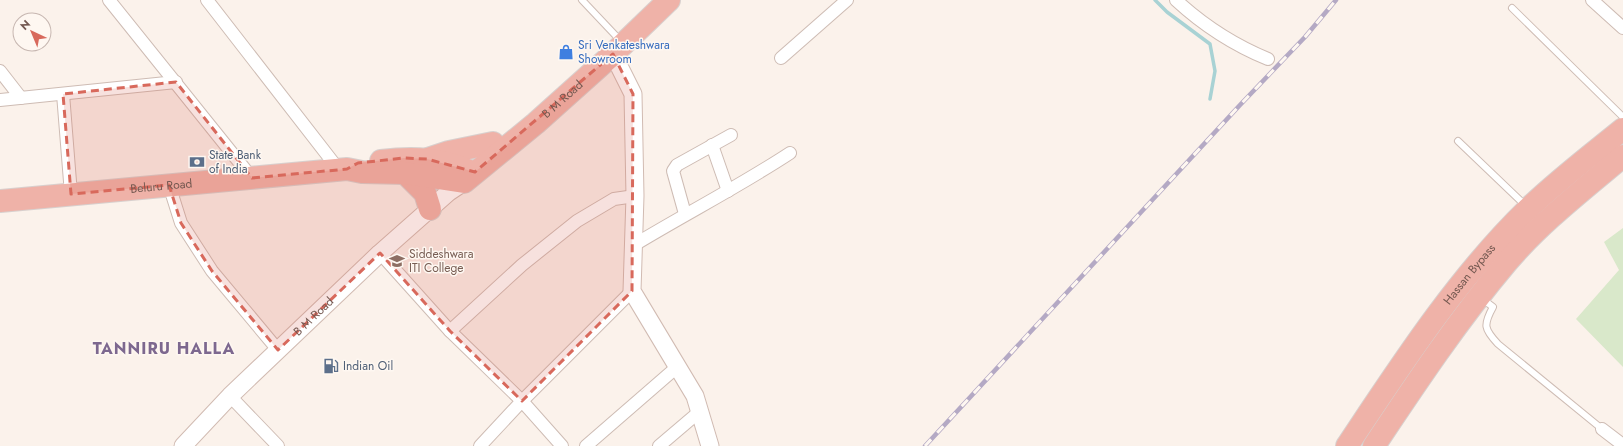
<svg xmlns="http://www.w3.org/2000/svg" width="1623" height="446" viewBox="0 0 1623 446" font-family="Jost,sans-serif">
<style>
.green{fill:#d9e8ca}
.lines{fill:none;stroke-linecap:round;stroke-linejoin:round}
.stream{stroke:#a8d2d4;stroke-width:3.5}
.lane-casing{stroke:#cebcb4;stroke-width:8}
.street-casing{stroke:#cebcb4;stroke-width:14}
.secondary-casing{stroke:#d1bbb2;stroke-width:19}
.highway-casing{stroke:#d8d0ce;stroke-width:24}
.lane{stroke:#fff;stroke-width:6}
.street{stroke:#fff;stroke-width:12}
.secondary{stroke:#fff;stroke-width:17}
.highway{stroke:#efb2a8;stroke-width:22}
.rail-casing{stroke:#b4a9c4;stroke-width:4.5}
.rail{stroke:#fef7f1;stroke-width:3;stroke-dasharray:9;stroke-linecap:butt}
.marked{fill:#d8695c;fill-opacity:0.2;stroke:#d8695c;stroke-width:3;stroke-dasharray:8 5;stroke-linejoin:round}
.labels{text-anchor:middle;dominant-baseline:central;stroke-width:3;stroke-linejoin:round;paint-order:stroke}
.shop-label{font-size:12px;fill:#366cbe;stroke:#fef7f1;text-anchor:start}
.street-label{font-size:12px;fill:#745850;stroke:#fef7f1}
.service-label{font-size:12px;fill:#4e5e75;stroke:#fef7f1;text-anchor:start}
.education-label{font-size:12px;fill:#785e54;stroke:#fef7f1;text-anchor:start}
.district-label{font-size:16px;font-weight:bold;letter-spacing:1px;fill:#7d688f;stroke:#fef7f1}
</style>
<rect width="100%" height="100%" fill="#fbf2eb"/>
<!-- green -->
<polygon class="green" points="1623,228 1623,367 1576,319 1619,270 1604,242"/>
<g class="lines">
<!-- stream -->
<polyline class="stream" points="1155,0 1167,12 1210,44 1215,71 1210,99"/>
<!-- lane casing -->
<g class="lane-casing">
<g id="lane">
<polyline points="582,0 617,37"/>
<polyline points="1512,8 1623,117"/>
<polyline points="1458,141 1526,206"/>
<path d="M1481,298L1493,307C1483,325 1484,329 1498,344L1602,429"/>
</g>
</g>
<!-- street casing -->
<g class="street-casing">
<g id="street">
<polyline points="109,0 252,178"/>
<polyline points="207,0 339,170"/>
<path d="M1176,0C1203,25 1234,45 1268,59"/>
<polyline points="1592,0 1623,28"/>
<polyline points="781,58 847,0"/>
<polyline points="0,71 21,98"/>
<polyline points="63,94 71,194"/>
<polyline points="0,100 176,82"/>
<polyline points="712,145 728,191"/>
<polyline points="169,185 181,223 212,271 278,350"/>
<polyline points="685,214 673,171 677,165 731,135"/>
<path d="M634,245C685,214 740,186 790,153"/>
<polyline points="380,253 450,331 522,265 577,221 614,199 635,196"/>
<polyline points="450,331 522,401 632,291"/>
<polyline points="230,396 278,446"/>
<polyline points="1602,429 1623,445"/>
<polyline points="480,446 522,401 562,446"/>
<polyline points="586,446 677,367"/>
<polyline points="659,446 699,412"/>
</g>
</g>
<!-- secondary casing -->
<g class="secondary-casing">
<g id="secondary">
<polyline points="613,54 633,94 635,196 632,291 695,396 710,446"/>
<path id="s1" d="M183,446L230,396L380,253L449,192L464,182"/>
</g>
</g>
<!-- highway casing -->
<g class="highway-casing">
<g id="highway">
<polyline points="428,159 449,152 493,143"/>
<path d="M381,161C413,157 444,158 474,173"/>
<polyline points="405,173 425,193 430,209"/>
<path id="s2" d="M0,201L347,169L362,172L405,173L464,182L536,123L613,54L669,0"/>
<path id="s3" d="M1347,446C1401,365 1458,277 1528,209C1558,180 1591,155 1623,129"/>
<path d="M1374,446C1416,383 1458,320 1507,262C1541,222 1583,190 1623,156"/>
</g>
</g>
<!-- lane -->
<use href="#lane" class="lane"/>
<!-- street -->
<use href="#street" class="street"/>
<!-- secondary -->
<use href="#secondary" class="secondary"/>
<!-- highway -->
<use href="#highway" class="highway"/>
<!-- rail casing -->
<g class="rail-casing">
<polyline id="rail" points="925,446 1240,105 1305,37 1336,0"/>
</g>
<!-- rail -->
<use href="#rail" class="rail"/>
</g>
<!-- marked area -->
<path class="marked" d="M613,54L633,94L632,291L522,401L450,331L380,253L278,350L212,271L181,223L169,185L71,194L63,94L176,82L252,178L347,169L358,163L404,158L427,159L475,172Z"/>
<!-- icons -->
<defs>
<g id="shop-bare" transform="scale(1.2)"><path d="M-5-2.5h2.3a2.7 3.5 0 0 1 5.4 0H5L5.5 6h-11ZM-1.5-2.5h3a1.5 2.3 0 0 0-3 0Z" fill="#3f7fe0" stroke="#fef7f1" stroke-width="2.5" paint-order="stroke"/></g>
<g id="bank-bare" transform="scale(1.2)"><path d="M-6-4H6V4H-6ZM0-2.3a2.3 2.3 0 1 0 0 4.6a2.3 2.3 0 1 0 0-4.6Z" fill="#5c6f8a" stroke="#fef7f1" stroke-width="2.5" paint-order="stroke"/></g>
<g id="university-bare" transform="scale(1.2)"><path d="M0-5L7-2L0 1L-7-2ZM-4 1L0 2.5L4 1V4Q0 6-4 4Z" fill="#8d6e63" stroke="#fef7f1" stroke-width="2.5" paint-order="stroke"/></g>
<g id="fuel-bare" transform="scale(1.2)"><path d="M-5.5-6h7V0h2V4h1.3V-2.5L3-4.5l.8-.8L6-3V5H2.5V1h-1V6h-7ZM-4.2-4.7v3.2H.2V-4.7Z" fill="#5c6f8a" stroke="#fef7f1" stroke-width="2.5" paint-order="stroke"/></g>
</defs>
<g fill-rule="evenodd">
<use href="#shop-bare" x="566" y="52"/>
<use href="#bank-bare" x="197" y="162"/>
<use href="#university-bare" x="397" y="261"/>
<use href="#fuel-bare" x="331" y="366"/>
</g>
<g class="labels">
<!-- shop labels -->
<g class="shop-label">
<text x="578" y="45">Sri Venkateshwara<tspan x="578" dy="14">Showroom</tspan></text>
</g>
<!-- street labels -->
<g class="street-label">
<text stroke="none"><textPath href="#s2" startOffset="595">B M Road</textPath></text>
<text stroke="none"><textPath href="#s2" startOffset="162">Beluru Road</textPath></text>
<text stroke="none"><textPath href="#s3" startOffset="211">Hassan Bypass</textPath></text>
<text stroke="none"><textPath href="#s1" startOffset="184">B M Road</textPath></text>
</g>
<!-- service labels -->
<g class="service-label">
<text x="209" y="155">State Bank<tspan x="209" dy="14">of India</tspan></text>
<text x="343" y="366">Indian Oil</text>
</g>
<!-- education labels -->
<g class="education-label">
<text x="409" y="254">Siddeshwara<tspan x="409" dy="14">ITI College</tspan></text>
</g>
<!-- district labels -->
<g class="district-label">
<text x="164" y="348">TANNIRU HALLA</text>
</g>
</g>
<!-- north arrow -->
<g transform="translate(32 32) rotate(316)"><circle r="19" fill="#fef7f1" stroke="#c7b7b1"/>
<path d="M0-3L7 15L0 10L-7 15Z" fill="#d8695c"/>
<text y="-6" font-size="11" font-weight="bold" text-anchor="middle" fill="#745850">N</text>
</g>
</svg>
